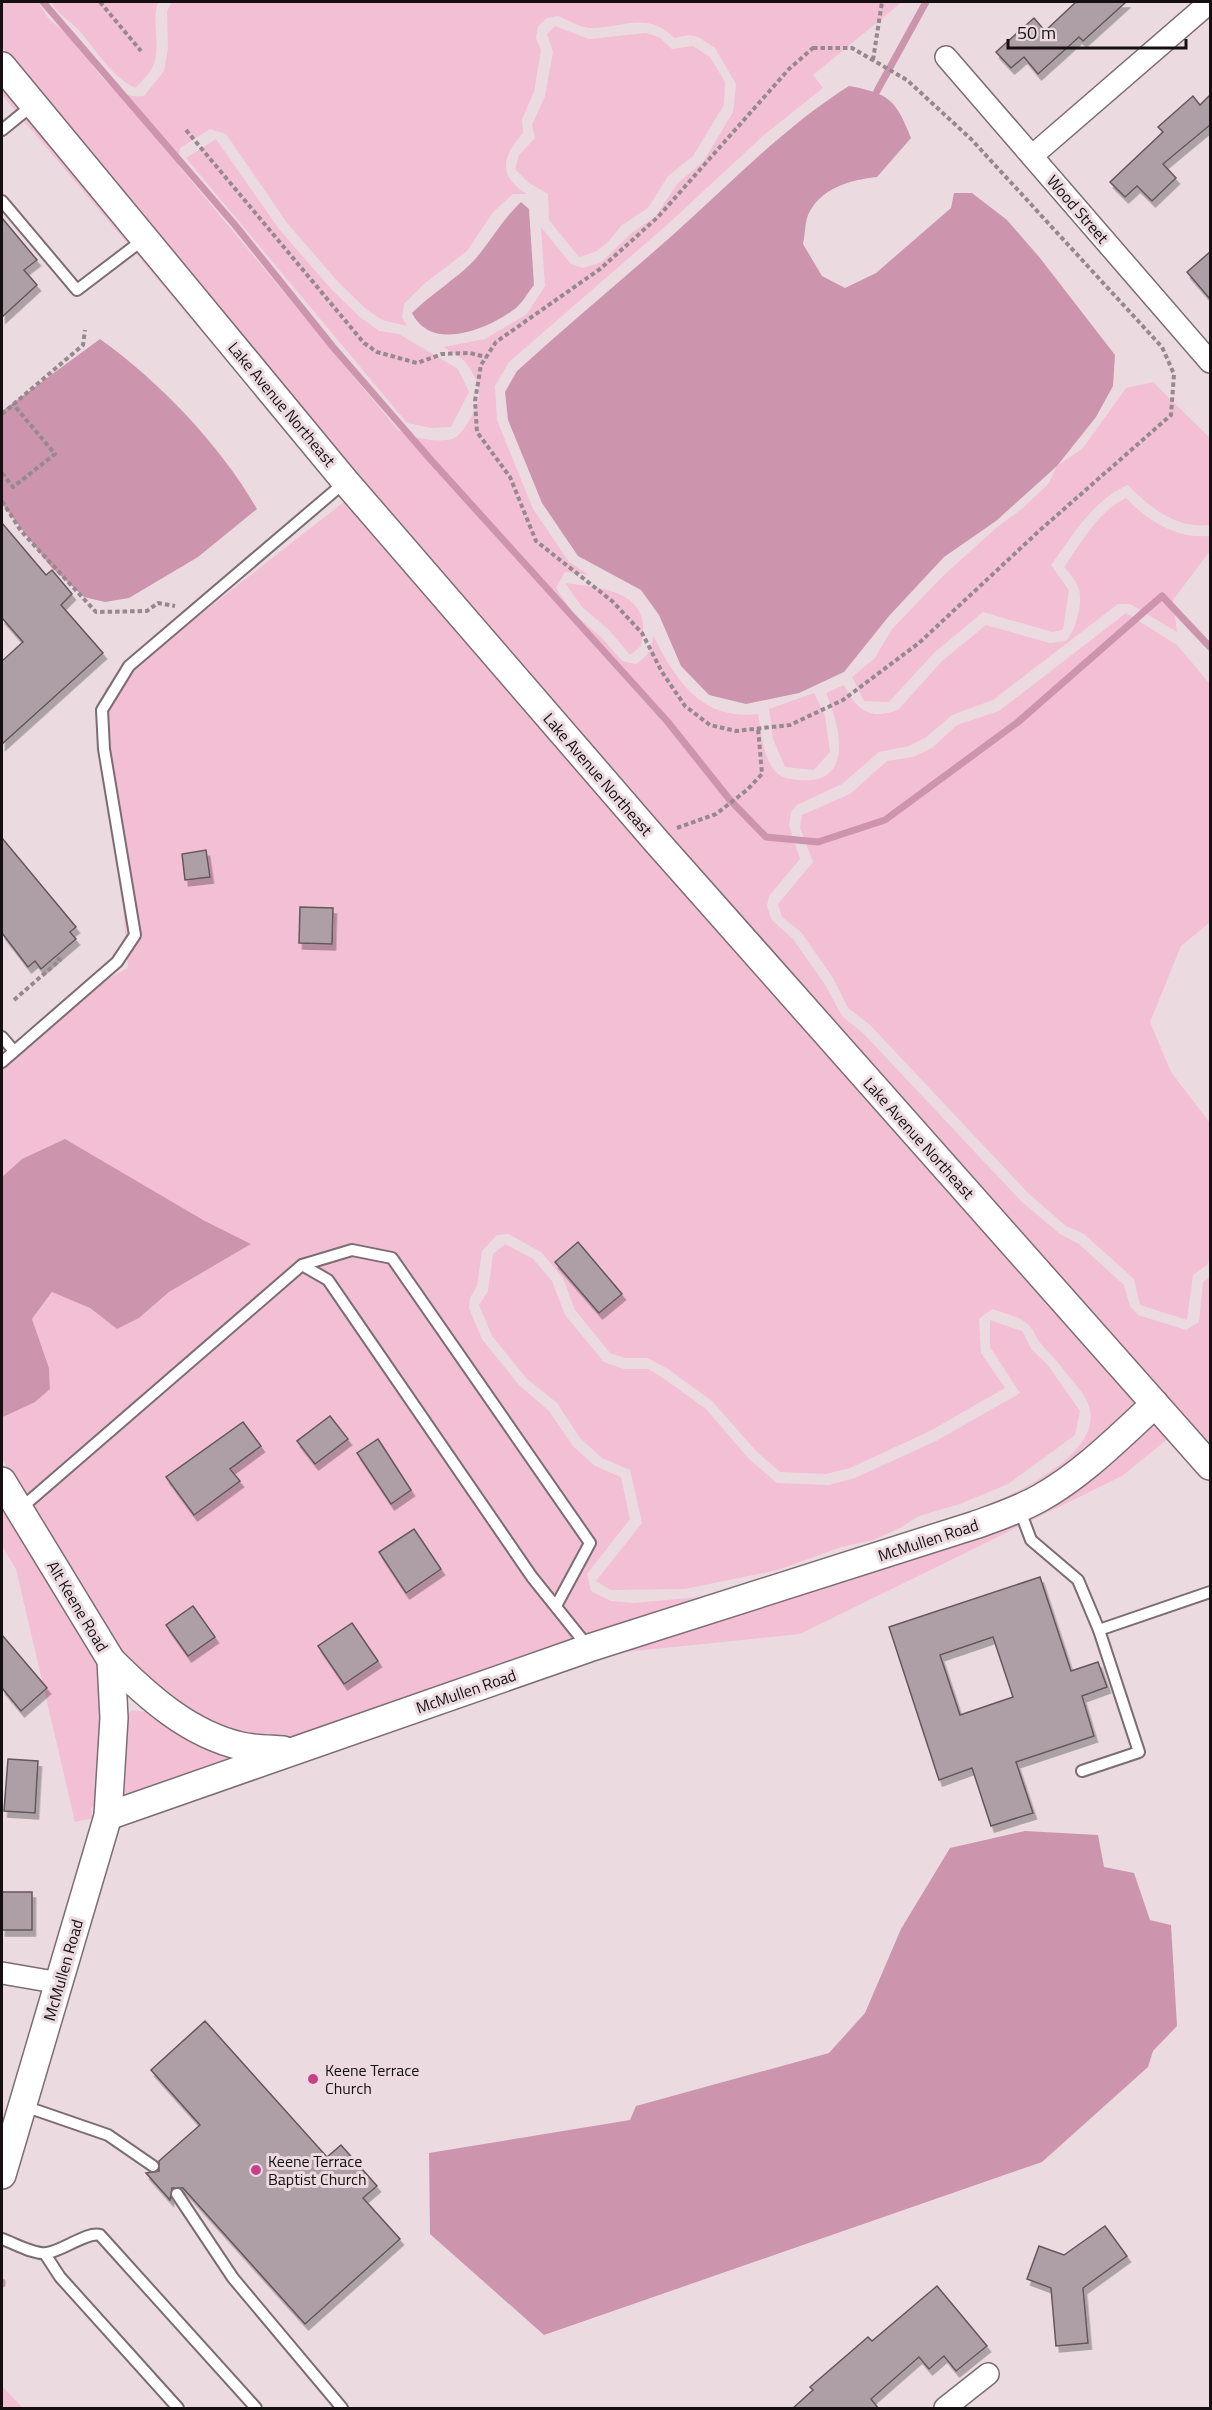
<svg xmlns="http://www.w3.org/2000/svg" width="1212" height="2410" viewBox="0 0 1212 2410" font-family="'Titillium Web',sans-serif">
<style>
.green{fill:#f3bfd5;fill-rule:evenodd}
.water{fill:#cc95ad}
.lines{fill:none;stroke-linecap:round;stroke-linejoin:round}
.stream{stroke:#cc95ad;stroke-width:7}
.building{fill:#ad9fa5;stroke:#65575d;stroke-width:1.5;fill-rule:evenodd;filter:url(#shadow)}
.service-casing{stroke:#7b6d73;stroke-width:14}
.minor-casing{stroke:#7b6d73;stroke-width:24}
.tertiary-casing{stroke:#7b6d73;stroke-width:30}
.path{stroke:#95898e;stroke-width:4;stroke-dasharray:4.5 3;stroke-linecap:butt}
.service{stroke:#fff;stroke-width:10}
.minor{stroke:#fff;stroke-width:21}
.tertiary{stroke:#fff;stroke-width:27}
.poi-dot{fill:#c54288;stroke:#ebdbe1;stroke-width:2}
.labels{text-anchor:middle;dominant-baseline:central;stroke-width:6;stroke-linejoin:round;paint-order:stroke}
.street-label{font-size:16px;fill:#150f12;stroke:#ebdbe1}
.poi-label{font-size:16px;fill:#150f12;stroke:#ebdbe1;text-anchor:start}
</style>
<defs>
<filter id="shadow"><feDropShadow dx="3.5" dy="6" stdDeviation="0" flood-color="#0004"/></filter>
</defs>
<rect width="100%" height="100%" fill="#ebdbe1"/>
<!-- green -->
<g class="green">
<path d="M2,2H38C42,8 46,16 51,21C59,28 69,34 76,42C93,65 111,101 144,96L164,71L168,48L167,11L172,2H902L813,75L823,88L764,135L668,224L509,362L495,386L497,420L533,509L569,562L589,575L565,572L556,588L573,613L602,638L622,661L636,664C649,655 652,650 653,635C675,680 702,721 758,714C761,732 763,757 775,771C782,779 791,779 800,780C855,785 840,725 826,693L844,685C856,709 869,721 898,710L942,661L986,625L1050,643L1066,641C1076,630 1084,601 1078,587C1075,579 1069,573 1064,567C1081,543 1099,510 1126,498C1149,522 1177,539 1210,536V551L1173,600L1177,632L1130,604H1118L993,700L952,715L925,738L909,746L879,752L842,784L797,805L791,812L789,825L800,859L769,896L767,906L771,919L793,939L824,983L842,1016L863,1033L1021,1201L1060,1234L1079,1244L1124,1285L1130,1306L1138,1315L1186,1330L1199,1322L1203,1282L1210,1277V1447L666,834L355,474L2,47ZM558,16C567,20 580,27 589,28C622,29 647,10 674,38L689,35L698,37L715,48L736,84L733,112L703,162L677,184L655,217L630,234L602,262L583,268L571,264L541,227L545,286L526,315L485,339L443,347C451,352 460,356 466,363C471,369 477,380 479,387C482,400 465,435 452,439C436,443 412,438 398,430L178,165L180,148L210,129L226,134L287,223L339,283L366,309L382,320L407,326L402,317L404,304L424,284L467,251L493,212L513,194H527C497,175 502,157 523,133L522,119L534,92L541,50L536,38L538,26L547,18Z"/>
<path d="M51,2H159C150,14 162,48 153,66C150,74 141,82 135,88C111,75 100,56 83,35C73,22 59,16 51,2Z"/>
<polygon points="555,26 589,39 646,33 659,37 672,49 693,46 710,57 725,82 724,105 693,156 668,176 648,208 622,225 607,243 595,252 579,257 549,220 548,194 529,183 515,169 519,155 535,138 532,125 545,96 553,52 547,34"/>
<path d="M2,85L1137,1402C1083,1450 1049,1483 980,1509C1012,1495 1099,1455 1090,1411C1088,1396 1072,1381 1063,1369C1057,1360 1049,1354 1042,1345C1035,1338 1034,1328 1026,1323C1018,1316 1003,1313 992,1309L979,1319L981,1353L1005,1388L930,1431L850,1468L826,1474L780,1472L757,1452L712,1401L668,1369L647,1358H625L610,1353L575,1310L563,1278L541,1252L508,1234L497,1235L482,1251L477,1286L470,1298L469,1308L482,1339L519,1385L549,1411L573,1446L595,1466L621,1477L630,1519L587,1574L591,1591L611,1601L634,1603L710,1596L583,1635L290,1738L243,1734L211,1723L180,1705L149,1681L121,1652L2,1459V1414L4,1417L50,1389L49,1368L32,1319L53,1292L90,1308L117,1329L139,1318L169,1292L251,1244L203,1220L22,1159L2,1177V1069L84,991L128,968L105,689L345,501L2,95Z"/>
<polygon points="216,139 279,229 332,290 360,317 379,331 399,334 458,369 469,392 451,427 431,428 407,423 186,158"/>
<path d="M1153,382L1210,438V525C1176,529 1150,508 1128,485C1093,500 1073,535 1051,565L1069,590L1063,630L1052,632L983,612L934,653L889,702L864,701L852,677L875,658L892,629L943,576L997,527L1023,508L1049,483L1057,466L1083,448L1126,388Z"/>
<path d="M565,583C592,587 638,588 643,623C644,630 642,639 641,646L630,655L609,630L582,607Z"/>
<polygon points="1126,613 1177,645 1210,684 1210,918 1209,923 1181,946 1150,1022 1171,1072 1210,1123 1210,1258 1207,1265 1193,1275 1187,1320 1140,1305 1134,1279 1084,1234 1066,1226 1028,1193 870,1025 848,1008 833,978 801,932 782,917 778,904 813,862 800,828 802,815 850,794 887,761 913,757 932,748 957,725 999,711"/>
<polygon points="814,693 825,716 830,752 814,770 785,767 773,739 769,709"/>
<polygon points="505,1244 533,1259 552,1281 565,1315 604,1362 624,1369 648,1369 663,1378 706,1409 749,1459 777,1483 829,1485 855,1478 936,1441 1020,1393 990,1347 990,1320 1022,1331 1032,1350 1047,1364 1080,1411 1075,1435 1008,1484 960,1504 919,1516 900,1528 873,1540 841,1547 778,1570 685,1589 610,1590 596,1581 642,1523 630,1470 602,1458 580,1438 557,1403 527,1379 492,1336 479,1305 488,1291 493,1254"/>
<path d="M1156,1422L1169,1438L1122,1476L800,1634L616,1653L980,1537C1003,1529 1027,1521 1048,1509C1088,1487 1122,1453 1156,1422Z"/>
<polygon points="2,1503 98,1665 101,1717 96,1806 91,1808 93,1818 75,1822 16,1569 2,1546"/>
<polygon points="132,1710 148,1712 234,1760 127,1796 125,1793 127,1716"/>
<polygon points="2,2386 23,2408 2,2408"/>
</g>
<!-- water -->
<g class="water">
<path d="M849,86C889,93 896,100 911,138L877,177C851,180 821,187 808,215C805,223 805,235 803,244L822,276L845,288L876,273L951,208L954,193H972L1007,220L1040,258L1115,355L1113,386L1096,417L1057,466L996,521L944,557L889,616L844,672L799,693L746,704L709,695L681,666L659,615L641,590L578,556L542,503L508,420L505,392L517,371C569,324 623,279 675,233C732,182 784,127 849,86Z"/>
<path d="M521,202L529,209L534,285C528,292 523,302 516,308C489,329 432,353 412,313C431,294 462,275 477,257C492,239 503,219 521,202Z"/>
<path d="M100,339C160,382 220,445 257,509L198,557L129,598L105,602L84,597L51,567L2,504V411Z"/>
<polygon points="65,1139 203,1220 251,1244 169,1292 139,1318 117,1329 90,1308 52,1292 32,1319 49,1368 50,1389 35,1402 3,1417 2,1177 22,1159"/>
<polygon points="1025,1831 1098,1835 1104,1867 1134,1873 1150,1920 1171,1925 1177,2026 1153,2051 1148,2067 1042,2162 544,2335 430,2234 429,2153 630,2120 636,2106 829,2053 865,2013 901,1929 950,1848"/>
</g>
<g class="lines">
<!-- stream -->
<g class="stream">
<polyline points="43,2 235,225 333,347 431,460 667,721 730,800 766,837 818,842 885,820 1018,722 1162,596 1210,647"/>
<polyline points="877,91 926,2"/>
<polyline points="2,2284 2,2282"/>
</g>
</g>
<!-- building -->
<g class="building">
<polygon points="1076,2 1126,2 1083,41 1079,37 1038,74 1024,57 1011,68 996,52 1034,18 1045,31"/>
<polygon points="1210,95 1210,125 1163,164 1176,178 1152,201 1137,186 1125,197 1110,182 1163,132 1158,127 1193,96 1200,105"/>
<polygon points="2,218 37,260 24,270 37,285 2,317"/>
<polygon points="1210,252 1210,299 1187,272"/>
<polygon points="2,523 46,575 52,570 72,594 61,605 103,653 2,744 2,661 23,642 2,618"/>
<polygon points="2,838 76,927 70,932 76,939 41,969 35,961 28,967 2,933"/>
<polygon points="206,850 210,877 185,880 182,854"/>
<polygon points="300,907 333,908 332,944 299,943"/>
<polygon points="578,1242 622,1294 599,1313 555,1262"/>
<polygon points="330,1416 348,1439 315,1464 297,1441"/>
<polygon points="243,1422 261,1446 230,1469 240,1481 194,1515 166,1477"/>
<polygon points="378,1439 411,1490 391,1504 357,1453"/>
<polygon points="414,1529 441,1569 406,1593 379,1552"/>
<path d="M1040,1577L1071,1671L1098,1662L1107,1687L1082,1696L1094,1736L1016,1762L1033,1813L991,1826L972,1768L939,1780L889,1627ZM993,1637L1013,1697L960,1715L940,1655Z"/>
<polygon points="193,1606 215,1637 188,1656 166,1625"/>
<polygon points="352,1623 378,1661 344,1684 318,1646"/>
<polygon points="2,1635 47,1688 21,1711 2,1688"/>
<polygon points="8,1759 38,1761 35,1813 4,1811"/>
<rect x="2" y="1892" width="30" height="38"/>
<polygon points="205,2021 327,2157 341,2145 377,2186 363,2198 400,2239 305,2324 183,2188 172,2188 170,2200 146,2173 159,2171 159,2161 200,2125 151,2070"/>
<polygon points="1105,2226 1127,2256 1083,2288 1088,2343 1056,2346 1051,2288 1027,2279 1039,2246 1064,2255"/>
<polygon points="937,2286 987,2346 956,2371 944,2356 929,2369 919,2357 871,2399 879,2409 792,2409 813,2390 810,2387 868,2337 872,2341"/>
</g>
<g class="lines">
<!-- service casing -->
<g class="service-casing">
<g id="service">
<polyline points="2,130 34,104"/>
<polyline points="2,201 77,290 144,239"/>
<polyline points="2,1037 14,1051"/>
<polyline points="2,1062 117,962 135,935 104,749 102,710 129,666 345,482"/>
<polyline points="302,1265 352,1250 392,1258 590,1543 556,1606"/>
<polyline points="1019,1508 1031,1540 1078,1580 1099,1630 1139,1752 1082,1771"/>
<polyline points="20,1509 302,1265 328,1280 532,1577 589,1648"/>
<polyline points="1099,1630 1210,1592"/>
<polyline points="24,2106 108,2135 153,2166"/>
<polyline points="177,2194 233,2278 342,2408"/>
<path d="M2,2239C14,2243 34,2255 47,2253C62,2251 88,2231 100,2235L256,2408"/>
<polyline points="45,2254 60,2277 178,2408"/>
</g>
</g>
<!-- minor casing -->
<g class="minor-casing">
<g id="minor">
<polyline points="946,57 1210,362"/>
<polyline points="1032,156 1210,2"/>
<polyline points="2,1973 60,1983"/>
<polyline points="945,2408 988,2374"/>
</g>
</g>
<!-- tertiary casing -->
<g class="tertiary-casing">
<g id="tertiary">
<polyline points="2,66 345,481 657,842 1210,1466"/>
<polyline points="2,1481 111,1660 114,1718 108,1816 2,2175"/>
<path d="M111,1660C148,1697 189,1734 241,1746C254,1749 270,1749 283,1750"/>
<path d="M108,1816L589,1648L975,1525C997,1517 1019,1510 1040,1498C1083,1474 1119,1437 1155,1404"/>
</g>
</g>
<!-- path -->
<g class="path">
<polyline points="100,2 141,51"/>
<polygon points="813,48 852,48 907,80 971,139 1162,347 1174,374 1171,415 1039,531 919,643 843,700 790,725 736,731 710,725 685,706 662,672 642,633 612,601 536,541 510,477 477,432 475,401 481,365 496,342 600,269 658,217 789,69"/>
<polyline points="873,60 882,2"/>
<polyline points="186,130 364,343 377,352 417,363 442,354 470,353 486,357"/>
<polyline points="2,414 83,345 85,330"/>
<polyline points="2,473 13,487 55,454 13,404"/>
<polyline points="2,501 21,531 96,612 147,611 158,603 175,606"/>
<polyline points="677,828 716,814 747,790 762,774 758,728"/>
<polyline points="14,1000 60,960 56,956"/>
</g>
<!-- service -->
<use href="#service" class="service"/>
<!-- minor -->
<use href="#minor" class="minor"/>
<!-- tertiary -->
<use href="#tertiary" class="tertiary"/>
</g>
<!-- markers -->
<g class="poi-dot">
<circle cx="313" cy="2079" r="6"/>
<circle cx="256" cy="2170" r="6"/>
</g>
<g class="labels">
<!-- street labels -->
<g class="street-label">
<text transform="translate(1078 209) rotate(49)">Wood Street</text>
<text transform="translate(282 404) rotate(50)">Lake Avenue Northeast</text>
<text transform="translate(598 774) rotate(49)">Lake Avenue Northeast</text>
<text transform="translate(919 1138) rotate(48)">Lake Avenue Northeast</text>
<text transform="translate(928 1540) rotate(-18)">McMullen Road</text>
<text transform="translate(78 1606) rotate(59)">Alt Keene Road</text>
<text transform="translate(466 1691) rotate(-19)">McMullen Road</text>
<text transform="translate(63 1970) rotate(-74)">McMullen Road</text>
</g>
<!-- poi labels -->
<g class="poi-label">
<text x="325" y="2070">Keene Terrace<tspan x="325" dy="18">Church</tspan></text>
<text x="268" y="2161">Keene Terrace<tspan x="268" dy="18">Baptist Church</tspan></text>
</g>
</g>
<!-- border -->
<rect width="1212" height="2410" fill="none" stroke="#150f12" stroke-width="6"/>
<!-- scale -->
<path d="M1008 39v9h178v-9" fill="none" stroke="#150f12" stroke-width="3"/>
<text x="1017" y="39" font-size="18" fill="#150f12" stroke="#ebdbe1" stroke-width="4.5" paint-order="stroke">50 m</text>
</svg>
